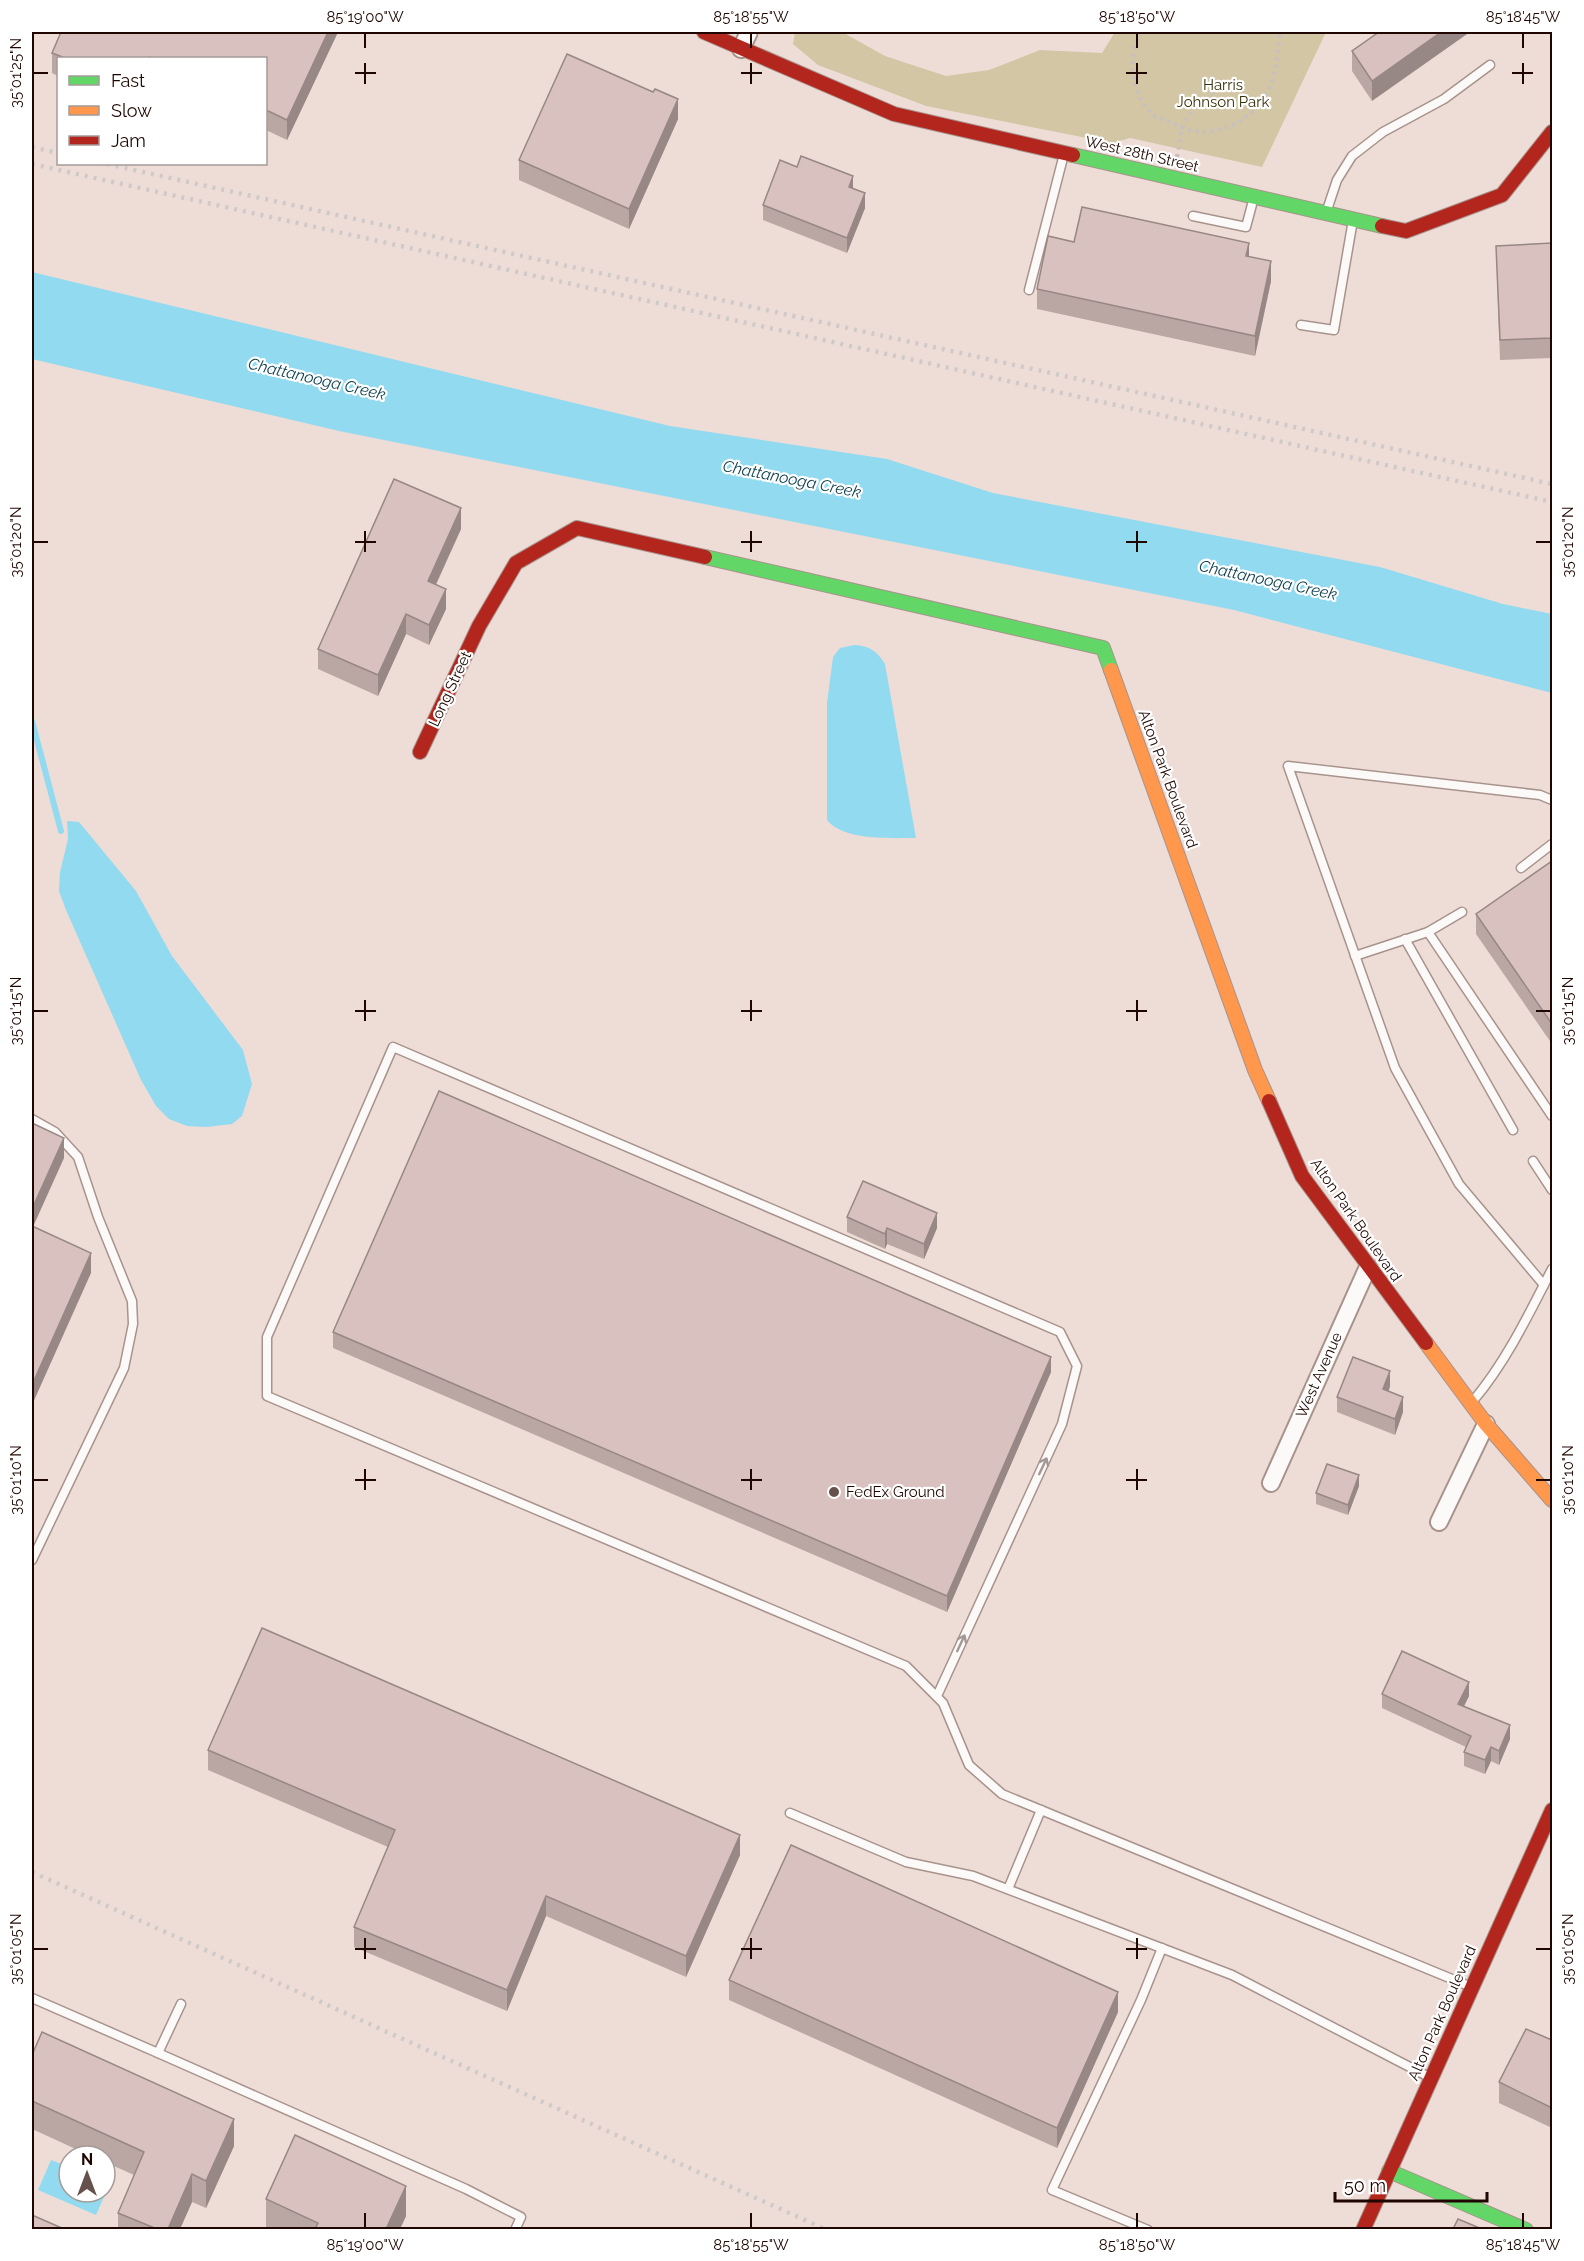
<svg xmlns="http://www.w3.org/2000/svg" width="1584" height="2261" viewBox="0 0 1584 2261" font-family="Raleway,sans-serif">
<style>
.green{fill:#d2c6a4}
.water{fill:#92daf0}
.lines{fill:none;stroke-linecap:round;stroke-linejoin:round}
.stream{stroke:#92daf0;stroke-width:6}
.lane-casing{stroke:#a8938c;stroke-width:11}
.street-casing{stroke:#a8938c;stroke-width:20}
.fast-casing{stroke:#a8938c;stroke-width:16}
.slow-casing{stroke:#a8938c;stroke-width:16}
.jam-casing{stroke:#a8938c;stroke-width:16}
.path{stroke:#c8c0be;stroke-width:4;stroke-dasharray:3 4.5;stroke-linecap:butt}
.lane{stroke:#fcfaf9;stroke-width:8}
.street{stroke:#fcfaf9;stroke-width:16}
.fast{stroke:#63d668;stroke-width:14}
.slow{stroke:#ff974d;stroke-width:14}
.jam{stroke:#b3261e;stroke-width:14}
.rail{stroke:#cfcac9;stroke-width:4.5;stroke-dasharray:3 6;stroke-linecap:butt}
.wall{fill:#baa6a3}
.shaded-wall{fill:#978785}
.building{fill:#d8c1be;stroke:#978785;stroke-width:1.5}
.oneway{stroke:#a49896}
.ticks{fill:none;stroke:#1f0601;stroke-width:2}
.poi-dot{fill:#67514c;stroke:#fff;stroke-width:2}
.labels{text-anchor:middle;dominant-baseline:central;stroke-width:4.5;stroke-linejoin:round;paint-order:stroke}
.park-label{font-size:15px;fill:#38310a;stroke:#fff}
.street-label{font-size:15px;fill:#1f0601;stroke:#fff}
.poi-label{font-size:15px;fill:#1f0601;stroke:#fff;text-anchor:start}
.water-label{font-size:16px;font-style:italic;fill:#114350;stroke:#fff}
.neatline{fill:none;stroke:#1f0601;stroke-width:2}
.ticks-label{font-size:15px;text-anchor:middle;fill:#1f0601}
</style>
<rect width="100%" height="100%" fill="#eeddd7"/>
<!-- green -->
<polygon class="green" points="795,32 842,32 885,56 946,76 989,70 1040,50 1102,53 1115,32 1326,32 1262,167 1130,138 1112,143 926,106 818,65 793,44"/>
<!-- water -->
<g class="water">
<polygon points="32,272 670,426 887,459 993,493 1380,567 1503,604 1552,614 1552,693 1234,610 339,431 32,359"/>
<path d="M854,645C870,646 877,651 885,664L916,838C891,838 844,841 827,820V703L833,657L840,648Z"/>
<polygon points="67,821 79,822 136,891 172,956 243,1050 252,1084 242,1116 232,1124 206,1127 187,1126 169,1119 156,1106 141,1080 66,910 59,891 60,872 68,839"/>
<polygon points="51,2160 69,2167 69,2192 105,2192 105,2183 109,2185 96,2215 38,2190"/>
</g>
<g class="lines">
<!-- stream -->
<polyline class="stream" points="32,721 61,831"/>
<!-- lane casing -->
<g class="lane-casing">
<g id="lane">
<polyline points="1327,210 1337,180 1352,156 1383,132 1444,99 1490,65"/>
<polyline points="1193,216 1246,227 1254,197"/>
<polyline points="1029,290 1064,154"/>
<polyline points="1301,325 1334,330 1353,220"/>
<polyline points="1521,868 1552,844"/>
<polyline points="1462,912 1428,932 1552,1116"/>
<polyline points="1405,939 1513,1130"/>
<polyline points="1355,956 1428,932"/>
<polyline points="32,1119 55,1132 78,1157 98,1217 132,1301 133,1324 124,1368 32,1560"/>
<polyline points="1533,1161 1552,1190"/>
<polyline points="1544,1285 1459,1184 1395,1068 1288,766 1540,795 1552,800"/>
<path d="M1473,1401C1506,1362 1529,1314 1552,1269"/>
<polyline points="937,1696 1062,1424 1077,1366 1060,1332 393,1047 267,1337 267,1396 906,1666 943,1703 969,1765 1002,1794 1469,1986"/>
<polyline points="790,1813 906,1862 973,1876 1232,1975 1431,2078"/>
<polyline points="1008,1889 1041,1810"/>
<polyline points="32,1998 158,2053"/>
<polyline points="181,2004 158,2053 466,2189 521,2217 515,2230"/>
<polyline points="1148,2230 1052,2190 1141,2000 1162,1948"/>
</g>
</g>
<!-- street casing -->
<g class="street-casing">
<g id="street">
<polyline points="741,49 749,32"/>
<polyline points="1271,1483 1368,1267"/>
<polyline points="1439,1522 1486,1424"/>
</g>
</g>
<!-- fast casing -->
<g class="fast-casing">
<g id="fast">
<polyline points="1073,155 1382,226"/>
<polyline points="705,557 1103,648 1111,670"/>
<polyline points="1389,2171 1526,2230"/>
</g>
</g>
<!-- slow casing -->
<g class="slow-casing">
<g id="slow">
<polyline points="1111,670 1255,1070 1269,1101"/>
<polyline points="1426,1343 1486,1424 1552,1500"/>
</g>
</g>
<!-- jam casing -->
<g class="jam-casing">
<g id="jam">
<polyline points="704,32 894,114 1073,155"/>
<polyline points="1382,226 1406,231 1502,195 1552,132"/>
<polyline points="420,752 479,626 516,563 577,528 705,557"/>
<polyline points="1269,1101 1302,1176 1426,1343"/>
<polyline points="1363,2230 1552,1810"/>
</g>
</g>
<!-- path -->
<g class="path">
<path d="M1140,32C1128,58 1130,91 1151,113C1155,118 1165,120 1171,123C1179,126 1188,131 1197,131C1224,134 1254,118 1266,94C1276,75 1278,53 1280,32"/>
<polyline points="1177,157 1182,127 1193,109 1210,95 1222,79"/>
</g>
<!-- lane -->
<use href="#lane" class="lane"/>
<!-- street -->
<use href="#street" class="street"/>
<!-- fast -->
<use href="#fast" class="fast"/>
<!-- slow -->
<use href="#slow" class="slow"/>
<!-- jam -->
<use href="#jam" class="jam"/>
<!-- rail -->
<g class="rail">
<polyline points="32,147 58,153"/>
<polyline points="32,164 1552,502"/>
<polyline points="107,164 1552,484"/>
<polyline points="32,1872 827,2230"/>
</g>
</g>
<!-- wall -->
<g class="wall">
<polygon points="271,32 338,32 287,140 266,130 266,58 58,58 58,76 52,73 52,53 270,33"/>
<polygon points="1379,32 1372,101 1352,71 1352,51"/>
<polygon points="678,119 629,229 519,180 519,160"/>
<polygon points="763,205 865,208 847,253 763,220"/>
<polygon points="1074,242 1249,256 1271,281 1255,356 1037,309 1037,289"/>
<polygon points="1552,243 1552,358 1500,360 1496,246"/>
<polygon points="461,529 436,585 446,609 429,645 406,634 378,696 318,669 318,649"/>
<polygon points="1552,861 1552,1044 1476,934 1476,914"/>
<polygon points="847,1217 937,1228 924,1259 887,1244 885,1249 847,1232"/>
<polygon points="333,1332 1051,1372 947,1612 333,1348"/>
<polygon points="1390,1386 1389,1391 1403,1412 1395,1435 1337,1412 1337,1397"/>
<polygon points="1359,1486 1348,1515 1316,1504 1316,1493"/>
<polygon points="1382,1694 1469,1696 1464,1706 1510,1739 1499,1765 1491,1761 1485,1774 1464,1766 1464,1752 1466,1747 1382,1708"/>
<polygon points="208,1750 740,1855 686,1977 546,1916 507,2011 354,1947 354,1927 388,1847 208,1770"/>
<polygon points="729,1980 1118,2012 1057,2148 729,2000"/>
<polygon points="1552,2040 1552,2128 1499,2103 1499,2082"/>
<polygon points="32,2055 234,2146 206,2208 192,2202 180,2229 118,2229 118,2213 134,2175 105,2162 105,2156 91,2156 32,2129"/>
<polygon points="266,2199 406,2216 400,2229 268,2229 266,2228"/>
</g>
<!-- shaded-wall -->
<g class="shaded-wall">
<polygon points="328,32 338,32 287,140 287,120"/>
<polygon points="1441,32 1470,32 1372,101 1372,81"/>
<polygon points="678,99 678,119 629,229 629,209"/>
<polygon points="853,176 853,192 849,187"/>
<polygon points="865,193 865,208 847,253 847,238"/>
<polygon points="1249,243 1249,263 1246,256"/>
<polygon points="1271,261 1271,281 1255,356 1255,336"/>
<polygon points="461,508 461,529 428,601 428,581"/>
<polygon points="446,589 446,609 429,645 429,625"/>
<polygon points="406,614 406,634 378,696 378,675"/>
<polygon points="64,1138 64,1158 32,1229 32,1209"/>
<polygon points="937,1213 937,1228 924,1259 924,1244"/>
<polygon points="887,1228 887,1244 885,1249 885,1234"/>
<polygon points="91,1253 91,1273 32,1405 32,1385"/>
<polygon points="1051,1357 1051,1372 947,1612 947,1596"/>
<polygon points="1390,1371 1390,1386 1383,1405 1383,1389"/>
<polygon points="1403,1397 1403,1412 1395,1435 1395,1419"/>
<polygon points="1359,1475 1359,1486 1348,1515 1348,1505"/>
<polygon points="1469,1682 1469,1696 1458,1718 1458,1704"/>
<polygon points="1510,1725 1510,1739 1499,1765 1499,1751"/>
<polygon points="1491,1747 1491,1761 1485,1774 1485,1760"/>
<polygon points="740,1835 740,1855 686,1977 686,1956"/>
<polygon points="546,1896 546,1916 507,2011 507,1990"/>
<polygon points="1118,1992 1118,2012 1057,2148 1057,2128"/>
<polygon points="234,2119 234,2146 206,2208 206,2181"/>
<polygon points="192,2174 192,2202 180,2229 168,2229"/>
<polygon points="406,2186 406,2216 400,2229 386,2229"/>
</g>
<!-- building -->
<g class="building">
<polygon points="61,32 268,32 270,33 271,32 328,32 287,120 266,110 266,58 152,58 149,57 149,58 65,58 52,53"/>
<polygon points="1379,32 1441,32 1372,81 1352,51"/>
<polygon points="567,54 653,92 655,89 678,99 629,209 519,160"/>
<polygon points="801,156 853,176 849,187 865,193 847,238 763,205 780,160 797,167"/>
<polygon points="1082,207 1249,243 1246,256 1271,261 1255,336 1037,289 1048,236 1074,242"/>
<polygon points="1552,243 1552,338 1500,340 1496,246"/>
<polygon points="394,479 461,508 428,581 446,589 429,625 406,614 378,675 318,649"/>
<polygon points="1552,861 1552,1024 1476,914"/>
<polygon points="439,1091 1051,1357 947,1596 333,1332"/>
<polygon points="32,1123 64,1138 32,1209"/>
<polygon points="863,1181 937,1213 924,1244 887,1228 885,1234 847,1217"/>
<polygon points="32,1226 91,1253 32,1385"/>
<polygon points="1353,1357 1390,1371 1383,1389 1403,1397 1395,1419 1337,1397"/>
<polygon points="1327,1464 1359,1475 1348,1505 1316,1493"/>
<polygon points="262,1628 740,1835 686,1956 546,1896 507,1990 354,1927 395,1830 208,1750"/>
<polygon points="1402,1651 1469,1682 1458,1704 1510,1725 1499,1751 1491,1747 1485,1760 1464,1752 1471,1736 1382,1694"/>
<polygon points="791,1845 1118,1992 1057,2128 729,1980"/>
<polygon points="1526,2029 1552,2040 1552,2108 1499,2082"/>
<polygon points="42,2032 234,2119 206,2181 192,2174 168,2229 157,2229 118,2213 144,2152 32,2101 32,2055"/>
<polygon points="295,2135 406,2186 386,2229 315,2229 318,2223 266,2199"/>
<polygon points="32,2215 64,2229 32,2229"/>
<polygon points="1458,2219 1482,2229 1453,2229"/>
</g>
<!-- one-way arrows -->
<defs><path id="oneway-shaft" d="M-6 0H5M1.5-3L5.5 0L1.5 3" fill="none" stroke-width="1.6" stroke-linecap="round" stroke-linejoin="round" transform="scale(1.5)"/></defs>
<g class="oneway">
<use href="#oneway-shaft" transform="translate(1043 1466) rotate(-65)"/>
<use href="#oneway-shaft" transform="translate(961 1643) rotate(-65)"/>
</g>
<!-- ticks -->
<path class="ticks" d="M365,33V48M751,33V48M1137,33V48M1523,33V48M365,63V84M751,63V84M1137,63V84M1523,63V84M33,73H48M355,73H376M741,73H762M1126,73H1147M1512,73H1533M365,531V552M751,531V552M1137,531V552M33,542H48M355,542H376M741,542H762M1126,542H1147M1536,542H1551M365,1000V1021M751,1000V1021M1137,1000V1021M33,1011H48M355,1011H376M741,1011H762M1126,1011H1147M1536,1011H1551M365,1469V1490M751,1469V1490M1137,1469V1490M33,1480H48M355,1480H376M741,1480H762M1126,1480H1147M1536,1480H1551M365,1938V1959M751,1938V1959M1137,1938V1959M33,1949H48M355,1949H376M741,1949H762M1126,1949H1147M1536,1949H1551M365,2213V2228M751,2213V2228M1137,2213V2228M1523,2213V2228"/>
<!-- markers -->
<circle class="poi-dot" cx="834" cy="1492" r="6"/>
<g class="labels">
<!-- park labels -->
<g class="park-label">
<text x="1223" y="85">Harris<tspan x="1223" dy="17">Johnson Park</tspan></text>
</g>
<!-- street labels -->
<g class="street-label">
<text transform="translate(1142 154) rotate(13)">West 28th Street</text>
<text transform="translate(450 689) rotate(-65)">Long Street</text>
<text transform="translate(1168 779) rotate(70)">Alton Park Boulevard</text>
<text transform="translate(1356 1220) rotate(55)">Alton Park Boulevard</text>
<text transform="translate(1319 1375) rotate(-66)">West Avenue</text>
<text transform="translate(1442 2013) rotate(-66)">Alton Park Boulevard</text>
</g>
<!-- poi labels -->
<g class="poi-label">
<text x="846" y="1492">FedEx Ground</text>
</g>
<!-- water labels -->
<g class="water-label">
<text transform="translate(317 379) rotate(13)">Chattanooga Creek</text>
<text transform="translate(792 479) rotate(11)">Chattanooga Creek</text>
<text transform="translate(1268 580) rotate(12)">Chattanooga Creek</text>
</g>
</g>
<!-- border -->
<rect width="1584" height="2261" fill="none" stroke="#ffffff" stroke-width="66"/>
<!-- legend -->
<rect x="57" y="57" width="210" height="108" fill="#ffffff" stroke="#a59b99" stroke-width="1.5"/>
<rect x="69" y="76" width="30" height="9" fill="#63d668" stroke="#a59b99" stroke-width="1.5"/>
<text x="111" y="87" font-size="18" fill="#1f0601">Fast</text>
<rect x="69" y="106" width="30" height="9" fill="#ff974d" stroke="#a59b99" stroke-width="1.5"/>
<text x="111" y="117" font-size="18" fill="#1f0601">Slow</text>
<rect x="69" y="136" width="30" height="9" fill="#b3261e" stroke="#a59b99" stroke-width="1.5"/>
<text x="111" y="147" font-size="18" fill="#1f0601">Jam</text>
<!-- north arrow -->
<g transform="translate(87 2174)"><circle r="28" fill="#ffffff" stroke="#a59b99" stroke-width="1.5"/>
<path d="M0-4.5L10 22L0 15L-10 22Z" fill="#67514c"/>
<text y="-9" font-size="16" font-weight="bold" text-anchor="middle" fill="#1f0601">N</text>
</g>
<!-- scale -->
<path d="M1335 2192v9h152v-9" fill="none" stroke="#1f0601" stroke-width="3"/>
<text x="1344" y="2192" font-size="18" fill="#1f0601" stroke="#ffffff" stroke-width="4.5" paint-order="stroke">50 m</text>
<rect x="33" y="33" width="1518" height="2195" class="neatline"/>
<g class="ticks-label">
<text x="365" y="22">85°19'00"W</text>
<text x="751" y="22">85°18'55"W</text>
<text x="1137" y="22">85°18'50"W</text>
<text x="1523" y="22">85°18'45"W</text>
<text transform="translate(16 73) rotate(-90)" y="5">35°01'25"N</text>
<text transform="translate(16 542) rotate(-90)" y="5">35°01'20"N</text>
<text transform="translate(1568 542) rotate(-90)" y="5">35°01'20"N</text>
<text transform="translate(16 1011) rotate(-90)" y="5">35°01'15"N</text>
<text transform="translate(1568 1011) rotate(-90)" y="5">35°01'15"N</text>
<text transform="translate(16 1480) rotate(-90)" y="5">35°01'10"N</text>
<text transform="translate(1568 1480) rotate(-90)" y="5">35°01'10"N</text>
<text transform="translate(16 1949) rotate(-90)" y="5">35°01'05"N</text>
<text transform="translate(1568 1949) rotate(-90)" y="5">35°01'05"N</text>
<text x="365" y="2250">85°19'00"W</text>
<text x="751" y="2250">85°18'55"W</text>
<text x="1137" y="2250">85°18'50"W</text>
<text x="1523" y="2250">85°18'45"W</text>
</g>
</svg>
